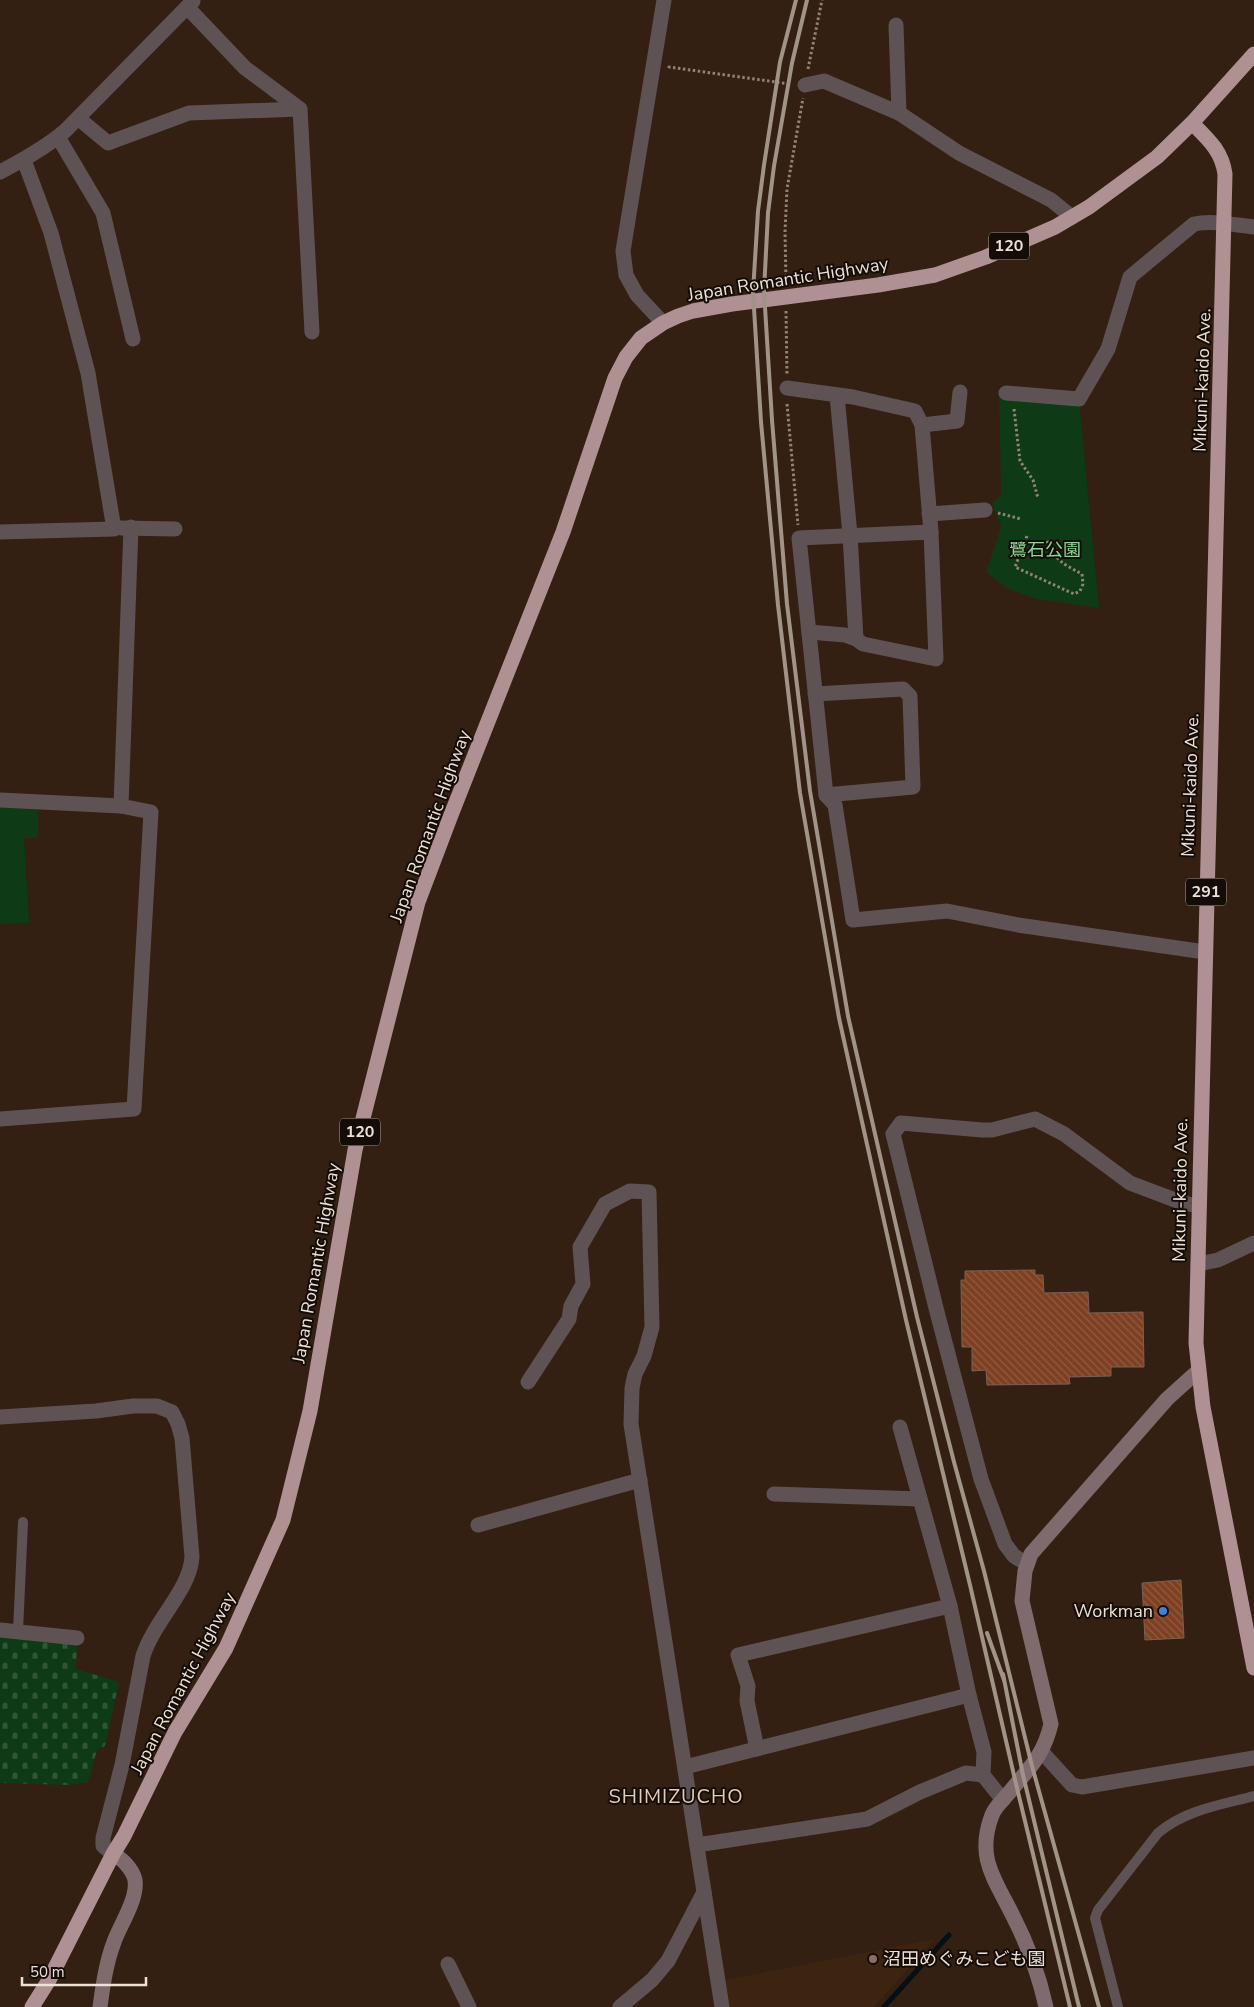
<svg xmlns="http://www.w3.org/2000/svg" width="1254" height="2007" viewBox="0 0 1254 2007" font-family="'Nunito Sans','Noto Sans JP',sans-serif">
<style>
.built{fill:#3c2411}
.cemetery{fill:url(#cemetery-stones)}
.park{fill:#0e3a16}
.lines{fill:none;stroke-linecap:round;stroke-linejoin:round}
.stream{stroke:#051014;stroke-width:5}
.building{fill:url(#building-back-hatch);stroke:#7a6155}
.path{stroke:#928277;stroke-width:3;stroke-dasharray:2.5 2.5;stroke-linecap:butt}
.lane{stroke:#5f5254;stroke-width:10}
.street{stroke:#5f5254;stroke-width:15}
.secondary{stroke:#7f6b6e;stroke-width:15}
.highway{stroke:#af9093;stroke-width:15}
.rail{stroke:#a29388;stroke-width:4}
.shop-dot{fill:#3f7fe0;stroke:#140c06;stroke-width:2}
.education-dot{fill:#8d6e63;stroke:#140c06;stroke-width:2}
.labels{text-anchor:middle;dominant-baseline:central;stroke-width:4;stroke-linejoin:round;paint-order:stroke}
.shield{fill:#140c06;stroke:#aca098;stroke-width:1}
.shield-label{font-size:16px;font-weight:bold;fill:#ede0d7}
.street-label{font-size:18px;fill:#ede0d7;stroke:#140c06}
.park-label{font-size:18px;fill:#89d892;stroke:#140c06}
.poi-label{font-size:18px;fill:#ede0d7;stroke:#140c06;text-anchor:end}
.quarter-label{font-size:20px;letter-spacing:1px;fill:#e5ccba;stroke:#140c06}
</style>
<defs>
<pattern id="cemetery-stones" width="16" height="16" patternUnits="userSpaceOnUse" patternTransform="scale(1.25)"><rect width="16" height="16" fill="#0e3a16"/><path d="M2 7V4a2 2 0 0 1 4 0v3zM10 15v-3a2 2 0 0 1 4 0v3z" fill="#315637"/></pattern>
<pattern id="building-back-hatch" width="6" height="6" patternUnits="userSpaceOnUse" patternTransform="scale(1.25)"><rect width="6" height="6" fill="#7e4022"/><path d="M-1 5l2 2M0 0l6 6M5-1l2 2" fill="none" stroke="#915b41"/></pattern>
</defs>
<rect width="100%" height="100%" fill="#332012"/>
<!-- built -->
<polygon class="built" points="935,1939 874,2007 729,2007 725,1980"/>
<!-- cemetery -->
<polygon class="cemetery" points="0,1634 77,1642 76,1669 119,1682 105,1746 97,1750 88,1782 71,1785 0,1783"/>
<!-- park -->
<g class="park">
<polygon points="999,392 1079,402 1099,608 1036,599 1008,589 986,572 1001,526 992,504 1001,494"/>
<polygon points="38,804 38,838 24,838 29,923 0,924 0,805"/>
</g>
<g class="lines">
<!-- stream -->
<polyline class="stream" points="884,2007 949,1935"/>
</g>
<!-- building -->
<g class="building">
<polygon points="1035,1270 1035,1275 1043,1275 1044,1293 1088,1292 1089,1313 1143,1312 1144,1367 1111,1367 1111,1376 1069,1377 1070,1384 987,1385 986,1370 972,1371 972,1347 962,1347 961,1280 965,1280 965,1271"/>
<polygon points="1181,1580 1184,1638 1145,1640 1142,1583"/>
</g>
<g class="lines">
<!-- path -->
<g class="path">
<polyline points="669,68 669,67 790,84"/>
<polyline points="808,69 822,0"/>
<polyline points="786,282 785,232 787,189 803,98"/>
<polyline points="786,311 787,375"/>
<polyline points="787,404 798,525"/>
<polyline points="1014,409 1020,461 1033,480 1038,498"/>
<polyline points="998,513 1021,519"/>
<path d="M1027,536L1015,567L1074,594L1080,591L1083,584L1082,574C1063,564 1056,561 1047,541"/>
</g>
<!-- lane -->
<g class="lane">
<polyline points="18,1631 23,1522"/>
<path d="M1118,2007L1095,1918L1098,1910L1158,1833C1185,1810 1220,1805 1254,1796"/>
</g>
<!-- street -->
<g class="street">
<polyline points="187,7 245,68 300,109 312,332"/>
<polyline points="896,25 899,113"/>
<polyline points="805,85 824,81 899,113 959,153 1051,200 1072,217"/>
<polyline points="78,118 108,143 189,113 300,109"/>
<polyline points="58,137 103,213 133,339"/>
<path d="M0,172C23,160 45,148 65,131L193,1"/>
<polyline points="663,323 637,295 626,275 623,251 664,0"/>
<polyline points="787,388 853,397 915,411 922,425 931,532 936,659 863,644 856,639 850,535 837,395"/>
<path d="M1006,393L1079,399L1108,349L1130,277L1194,224C1213,220 1235,225 1254,227"/>
<polyline points="922,425 957,421 960,392"/>
<polyline points="929,514 985,510"/>
<polyline points="121,528 175,529"/>
<polyline points="0,532 114,529 88,373 51,233 24,160"/>
<polyline points="931,532 799,538 826,795 835,805 853,920 947,911 1018,925 1205,952"/>
<polyline points="809,632 845,635 856,639"/>
<polyline points="815,694 903,689 910,696 913,787 826,795"/>
<polyline points="0,800 121,806 151,812 134,1109 0,1119"/>
<polyline points="121,806 131,527"/>
<polyline points="1198,1264 1218,1260 1254,1243"/>
<polyline points="528,1382 569,1319 571,1306 583,1284 580,1247 605,1204 630,1191 649,1192 652,1327 644,1356 635,1374 632,1388 631,1424 722,2007"/>
<path d="M0,1417L96,1411L133,1406H157L172,1412L178,1424L182,1438L192,1557C190,1590 154,1621 143,1656L122,1765L103,1838V1846L113,1854"/>
<polyline points="900,1427 950,1606 969,1695 984,1752 983,1775 1003,1800"/>
<polyline points="774,1494 920,1499"/>
<polyline points="478,1525 640,1480"/>
<polyline points="1027,1564 1014,1556 1005,1544 981,1479 937,1312 893,1134 901,1123 982,1130 992,1130 1035,1119 1064,1134 1130,1183 1183,1203 1199,1206"/>
<polyline points="0,1630 77,1638"/>
<polyline points="757,1749 747,1701 748,1686 738,1655 950,1606"/>
<polyline points="1041,1751 1072,1785 1082,1787 1254,1758"/>
<polyline points="685,1767 969,1695"/>
<polyline points="697,1845 867,1819 920,1792 966,1773 983,1775"/>
<polyline points="448,1964 469,2007"/>
<polyline points="620,2007 652,1980 668,1961 704,1892"/>
</g>
<!-- secondary -->
<g class="secondary">
<path d="M100,2007C103,1985 106,1963 114,1942C120,1925 138,1899 135,1880C133,1870 122,1858 113,1854"/>
<path d="M1046,2007C1039,1975 1027,1943 1012,1914C994,1878 976,1857 992,1815C995,1807 1003,1800 1008,1794C1029,1768 1043,1757 1051,1724L1022,1601L1025,1571L1031,1554L1167,1399L1198,1371"/>
</g>
<!-- highway -->
<g class="highway">
<path d="M1192,123C1208,139 1222,151 1225,174L1196,1343L1203,1407L1254,1668"/>
<polyline points="32,2007 49,1980 113,1854 124,1836 175,1732 226,1648 283,1520 310,1411 355,1150 418,902 451,815 563,532 615,378 626,357 641,338 663,323 678,316 693,311 732,304 878,285 935,275 986,257 1055,227 1089,207 1157,157 1192,123 1254,54"/>
</g>
<!-- rail -->
<g class="rail">
<polyline points="796,0 780,62 764,165 758,211 753,292 761,422 778,605 800,793 839,1018 906,1320 970,1585 1016,1784 1070,2007"/>
<polyline points="807,0 792,63 774,166 768,213 764,291 772,420 787,604 810,791 848,1016 917,1317 954,1462 984,1571 1032,1766 1099,2007"/>
<polyline points="987,1633 1004,1680"/>
<polyline points="1003,1674 1023,1775 1079,2007"/>
</g>
</g>
<!-- markers -->
<circle class="shop-dot" cx="1163" cy="1611" r="5"/>
<circle class="education-dot" cx="873" cy="1959" r="5"/>
<g class="labels">
<!-- shield labels -->
<g class="shield">
<rect x="989" y="232.5" width="40" height="27" rx="4"/>
<rect x="1186" y="878.5" width="40" height="27" rx="4"/>
<rect x="340" y="1118.5" width="40" height="27" rx="4"/>
</g>
<g class="shield-label">
<text x="1009" y="246">120</text>
<text x="1206" y="892">291</text>
<text x="360" y="1132">120</text>
</g>
<!-- street labels -->
<g class="street-label">
<text transform="translate(788 279) rotate(-9)">Japan Romantic Highway</text>
<text transform="translate(1202 380) rotate(-88)">Mikuni-kaido Ave.</text>
<text transform="translate(1190 785) rotate(-88)">Mikuni-kaido Ave.</text>
<text transform="translate(430 826) rotate(-70)">Japan Romantic Highway</text>
<text transform="translate(1180 1190) rotate(-89)">Mikuni-kaido Ave.</text>
<text transform="translate(316 1263) rotate(-80)">Japan Romantic Highway</text>
<text transform="translate(183 1683) rotate(-62)">Japan Romantic Highway</text>
</g>
<!-- park labels -->
<g class="park-label">
<text x="1045" y="550">鷺石公園</text>
</g>
<!-- poi labels -->
<g class="poi-label">
<text x="1153" y="1611">Workman</text>
<text x="883" y="1959" text-anchor="start">沼田めぐみこども園</text>
</g>
<!-- quarter labels -->
<g class="quarter-label">
<text x="676" y="1796">SHIMIZUCHO</text>
</g>
</g>
<!-- scale -->
<path d="M22 1977v8h124v-8" fill="none" stroke="#ede0d7" stroke-width="2.5"/>
<text x="30" y="1977" font-size="15" fill="#ede0d7" stroke="#140c06" stroke-width="4" paint-order="stroke">50 m</text>
</svg>
